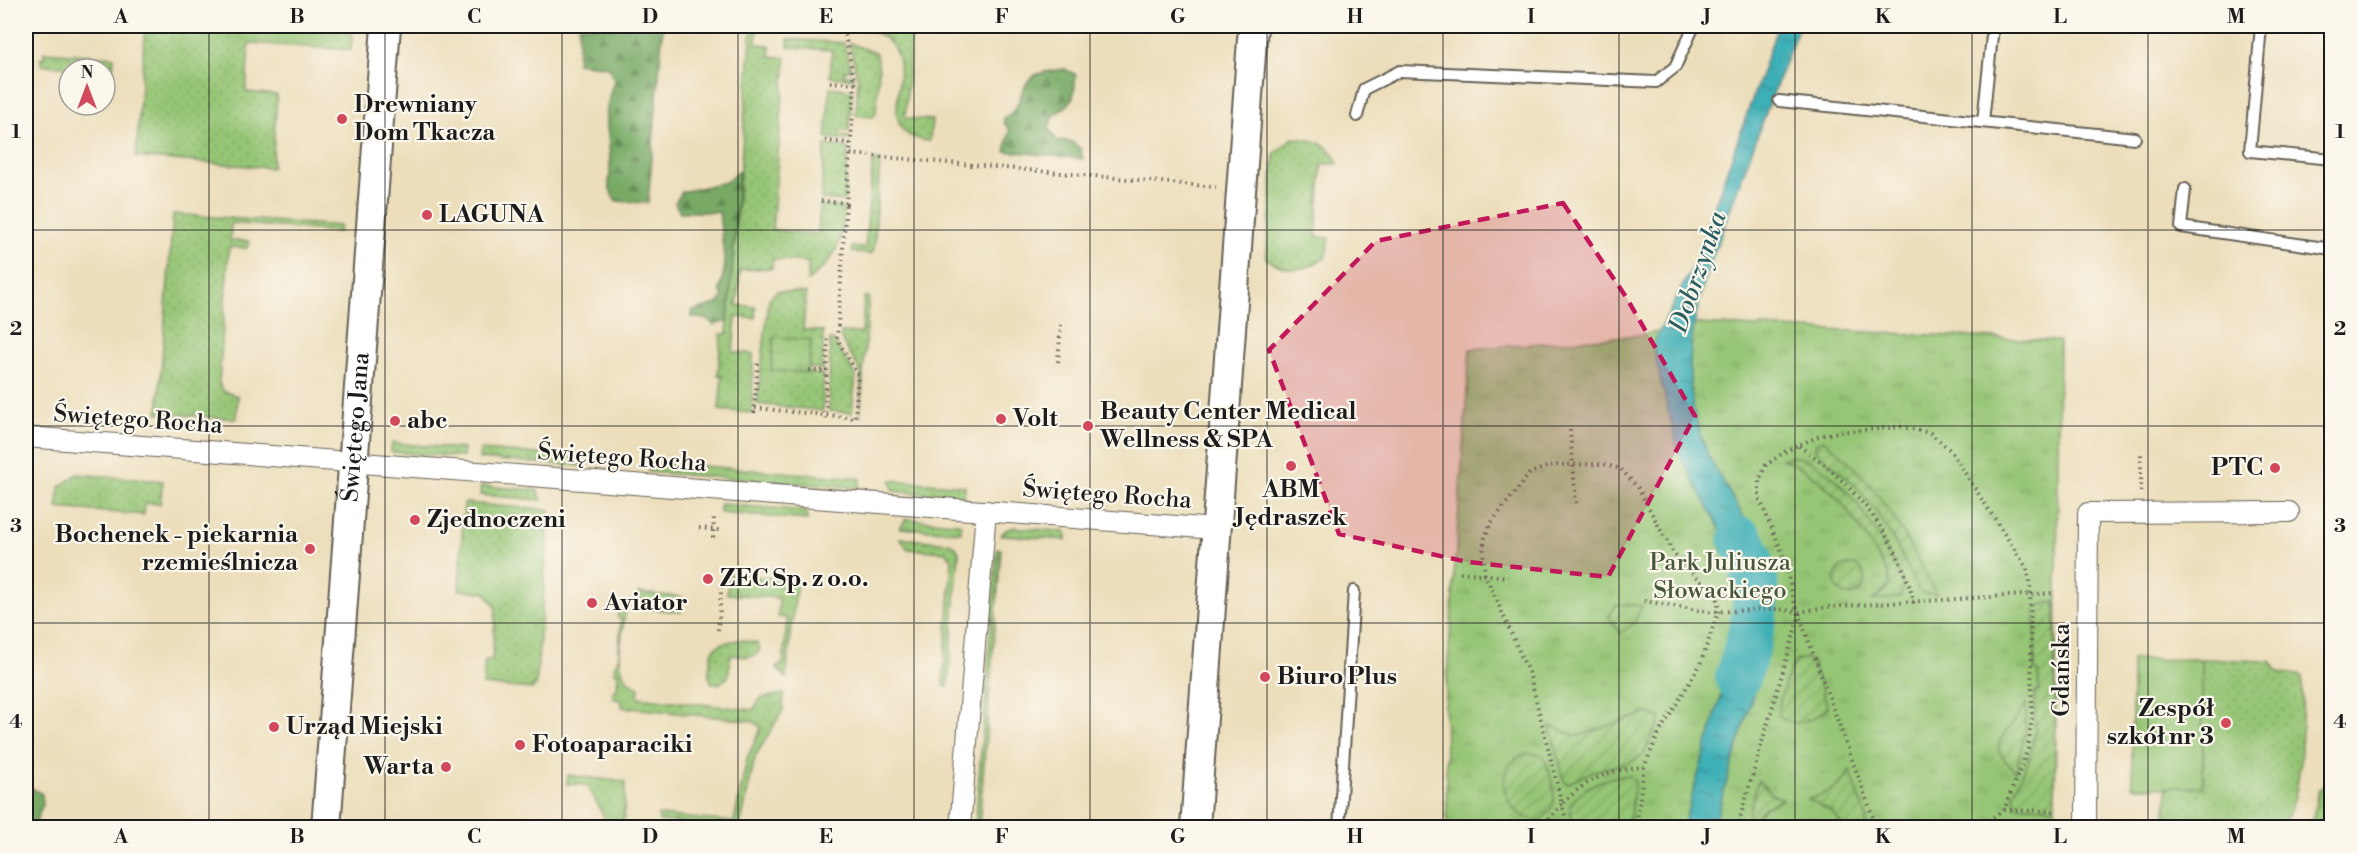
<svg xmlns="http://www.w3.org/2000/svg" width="2357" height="853" viewBox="0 0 2357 853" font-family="'Libre Bodoni',serif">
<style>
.grass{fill:url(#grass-dots);stroke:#587048;stroke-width:1.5}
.forest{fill:url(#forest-firs);stroke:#4a6341;stroke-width:1.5}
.park{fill:url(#park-tufts);stroke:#587048;stroke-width:1.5}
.garden{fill:url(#garden-furrows);stroke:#587048;stroke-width:1.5}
.pitch{fill:#95c574;stroke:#587048;stroke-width:1.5}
.water{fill:url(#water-ripples);stroke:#2d6669;stroke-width:1.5}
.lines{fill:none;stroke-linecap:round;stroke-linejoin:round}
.river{stroke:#3eafb6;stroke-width:46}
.lane-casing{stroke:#656054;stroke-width:14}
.street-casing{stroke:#656054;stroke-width:22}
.secondary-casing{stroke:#656054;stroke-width:32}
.path{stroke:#656054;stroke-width:4;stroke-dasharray:1.5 4.5;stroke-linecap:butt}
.lane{stroke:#fff;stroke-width:10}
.street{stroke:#fff;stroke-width:20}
.secondary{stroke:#fff;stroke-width:28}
.marked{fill:#c2185b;fill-opacity:0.2;stroke:#c2185b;stroke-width:4.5;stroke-dasharray:12 8;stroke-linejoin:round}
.grid{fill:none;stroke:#1c1c1c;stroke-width:1.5;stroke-opacity:0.55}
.poi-dot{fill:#d1495b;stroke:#fbf7ec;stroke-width:2}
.labels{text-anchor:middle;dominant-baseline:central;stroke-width:4.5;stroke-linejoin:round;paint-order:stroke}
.poi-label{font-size:24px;font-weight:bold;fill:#1c1c1c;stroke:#fbf7ec;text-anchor:start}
.street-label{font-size:24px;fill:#1c1c1c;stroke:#fbf7ec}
.park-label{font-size:24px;fill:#46573b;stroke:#fbf7ec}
.water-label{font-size:26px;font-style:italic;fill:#2b5e61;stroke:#fbf7ec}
.neatline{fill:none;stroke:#1c1c1c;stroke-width:2}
.grid-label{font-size:20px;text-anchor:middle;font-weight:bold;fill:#1c1c1c}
</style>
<defs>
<pattern id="grass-dots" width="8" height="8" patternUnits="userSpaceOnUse" patternTransform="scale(1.5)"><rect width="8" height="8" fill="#95c574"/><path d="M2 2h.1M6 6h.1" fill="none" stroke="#80a964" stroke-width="1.8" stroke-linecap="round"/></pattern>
<pattern id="forest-firs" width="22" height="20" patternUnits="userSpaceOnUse" patternTransform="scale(1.5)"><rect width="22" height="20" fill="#78aa66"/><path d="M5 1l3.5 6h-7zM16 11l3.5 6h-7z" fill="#628a53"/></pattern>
<pattern id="park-tufts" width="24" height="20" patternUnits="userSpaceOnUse" patternTransform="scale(1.5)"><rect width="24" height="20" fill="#95c574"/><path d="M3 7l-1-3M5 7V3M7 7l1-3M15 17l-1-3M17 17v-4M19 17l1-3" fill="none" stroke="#80a964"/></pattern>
<pattern id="garden-furrows" width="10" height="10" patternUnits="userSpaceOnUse" patternTransform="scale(1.5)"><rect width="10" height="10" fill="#95c574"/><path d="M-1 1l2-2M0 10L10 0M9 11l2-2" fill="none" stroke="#80a964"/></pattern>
<pattern id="water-ripples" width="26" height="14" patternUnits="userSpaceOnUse" patternTransform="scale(1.5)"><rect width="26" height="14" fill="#3eafb6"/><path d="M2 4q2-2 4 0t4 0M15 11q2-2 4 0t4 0" fill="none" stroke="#338e93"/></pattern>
</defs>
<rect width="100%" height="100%" fill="#fbf7ec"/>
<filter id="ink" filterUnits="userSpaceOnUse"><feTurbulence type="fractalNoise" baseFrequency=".0167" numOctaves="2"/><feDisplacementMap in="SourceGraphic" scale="12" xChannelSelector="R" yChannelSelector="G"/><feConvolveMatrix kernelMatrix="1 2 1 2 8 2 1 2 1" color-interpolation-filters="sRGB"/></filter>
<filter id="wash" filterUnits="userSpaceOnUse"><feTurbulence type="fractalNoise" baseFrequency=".008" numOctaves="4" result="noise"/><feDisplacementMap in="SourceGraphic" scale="24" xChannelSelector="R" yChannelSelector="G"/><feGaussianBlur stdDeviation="1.35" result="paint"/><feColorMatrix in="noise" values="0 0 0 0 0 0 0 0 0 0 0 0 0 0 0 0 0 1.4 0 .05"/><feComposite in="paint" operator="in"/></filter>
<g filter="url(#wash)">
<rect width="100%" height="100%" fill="#ecdebb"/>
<!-- grass -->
<g class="grass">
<polygon points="145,26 353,26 351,50 249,43 246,92 277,95 272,168 136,157"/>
<path d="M752,26H757L756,44L770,45V56L786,58L772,230L818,234L820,205L841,207L844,210C841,247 837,257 808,281V262L773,259L772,268L740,270L737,305L756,307L755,318L736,317L733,352L753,354L752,413L719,410L722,376L718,375L721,334H727Z"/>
<path d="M823,26H912L905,118L932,120L930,141C863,136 927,64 882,36C864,26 843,27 823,26Z"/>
<polygon points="788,39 844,43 851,69 844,71 845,76 853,74 853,79 830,77 832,50 788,47"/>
<polygon points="849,43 876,53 879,70 876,113 873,117 856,115 858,79"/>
<polygon points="44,52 114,57 113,69 42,65 40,58 44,58"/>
<polygon points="830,87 852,90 849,131 840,131 840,136 849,137 847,140 826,138"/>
<path d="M1293,138C1316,140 1329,142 1338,164H1322L1316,236L1330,238L1325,258C1301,272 1290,273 1266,259L1274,154Z"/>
<polygon points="825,145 846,147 848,150 845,198 842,201 821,199"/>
<polygon points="873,160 880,160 874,249 871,254 852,252 852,247 865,248"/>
<polygon points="173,214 340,226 339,232 231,223 230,240 249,241 247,248 229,247 219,383 223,391 238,396 236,419 158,413"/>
<polygon points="777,291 806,293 803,330 823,331 823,369 809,368 811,340 771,370 823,374 823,411 757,404 769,299"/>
<polygon points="864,297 869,297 860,417 861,372 841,339 841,332 862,333"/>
<polygon points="830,340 833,340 856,375 852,413 829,411"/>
<polygon points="392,443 463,449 463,457 391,452"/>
<polygon points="480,450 582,457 581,466 479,459"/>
<polygon points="649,462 860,478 859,488 648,472"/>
<polygon points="77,474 163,481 160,504 145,503 144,515 57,508 60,487"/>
<polygon points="891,480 965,486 964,497 893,491"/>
<polygon points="481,486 537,490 542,500 480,495"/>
<polygon points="464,503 550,510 536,686 534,685 533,689 483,685 485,660 492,660 496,608 486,593 459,590"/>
<polygon points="720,504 807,511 807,520 720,513"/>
<polygon points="906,519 958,523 961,524 961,532 900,528"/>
<polygon points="1015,527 1066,532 1066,540 1001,535 1006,530"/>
<polygon points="900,538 948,543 955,546 959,552 948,687 943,685 952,560 946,552 908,549"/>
<polygon points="997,548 1001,549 979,827 975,827"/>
<polygon points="729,574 797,580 786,678 776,667 783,664 787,618 778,617 779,598 727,594"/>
<polygon points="638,593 682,597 681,612 641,608"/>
<path d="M622,608L625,613C623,636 609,678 639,687L638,697L753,710L761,698L784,694L783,710L755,757L740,827L659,821L658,815L734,822L747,758L761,728L753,721L622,707V701L613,698V691L617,690L618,673L614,672L615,664H618L621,619L618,618V609Z"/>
<path d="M741,640L757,643L760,649C755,661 742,656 731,655L728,677L719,684L712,683C707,676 709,671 710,663C711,643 723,642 741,640Z"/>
<path d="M2202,659L2271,661L2278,672L2302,676C2302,707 2306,810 2278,828H2165L2167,787L2203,786Z"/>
<polygon points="568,775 625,782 624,821 606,820 587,785 567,784"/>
<polygon points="2331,782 2331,827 2311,827 2318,790"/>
</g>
<!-- forest -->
<g class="forest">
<path d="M579,26H663L648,203L615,201C604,178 611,185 610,165C610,129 600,119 614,81L609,67L577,63Z"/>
<path d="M1065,69L1076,75C1075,82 1075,93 1072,99C1063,114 1056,106 1049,128L1056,140L1070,141L1080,148L1083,159L1005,151L1010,130L1004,123V118C1022,110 1018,90 1031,78C1040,71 1054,71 1065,69Z"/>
<polygon points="739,171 728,321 714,325 708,320 692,317 692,311 719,303 723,297 720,290 725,266 719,212 680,212 675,203 682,192 726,182"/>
<polygon points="31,788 42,794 43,804 34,827 26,827 26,792"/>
</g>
<!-- park -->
<g class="park">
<polygon points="1697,324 2059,341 2055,827 1447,828 1445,707 1470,349 1641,335"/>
<polygon points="774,337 811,340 808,373 771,370"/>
</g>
<!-- garden -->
<g class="garden">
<path d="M1823,440C1877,479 1906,536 1936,594H1924L1918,590C1901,553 1884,517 1856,487C1844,473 1828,463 1815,450L1816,443Z"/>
<path d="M1791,456C1835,459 1873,525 1892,560C1897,571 1907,583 1901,595L1897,598L1873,600L1889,586V575C1862,531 1834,477 1782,459Z"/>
<circle cx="1850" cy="580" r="15"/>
<polygon points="2055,602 2055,807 2018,806 2013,795 2030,757 2035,732 2035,691 2039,691 2039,672 2035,671 2035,611 2040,605"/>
<polygon points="1626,604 1642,606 1635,622 1620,634 1609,616 1616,605"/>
<path d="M1806,658L1812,662L1828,707C1815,720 1796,729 1779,717C1777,702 1787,674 1796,661Z"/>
<path d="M2026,704L2025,733L2016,772C1994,749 1993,747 2012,724C2018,718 2020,709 2026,704Z"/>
<polygon points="1646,713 1661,718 1643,755 1629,763 1593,771 1567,784 1564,780 1550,726 1574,735 1584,734"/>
<path d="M1527,753L1542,755C1548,762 1557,797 1553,805C1550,811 1544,816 1541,820C1506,823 1486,767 1527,753Z"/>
<path d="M1850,770L1867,819L1865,827H1844L1831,811L1808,799C1827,794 1841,787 1850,770Z"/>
<path d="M1630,776L1635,781L1629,827H1573L1570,807C1579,787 1609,775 1630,776Z"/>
<polygon points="1758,780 1773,795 1783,799 1766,807 1752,820 1748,816"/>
</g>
<!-- pitch -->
<polygon class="pitch" points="2202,659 2203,787 2132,787 2132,660"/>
<!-- water -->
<g class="water">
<path d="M1778,26H1799C1778,81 1757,136 1737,191C1708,271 1671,351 1701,436C1710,465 1729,490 1743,516C1758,543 1769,571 1774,601H1742L1737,571L1727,542L1679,454L1654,353V342L1695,261Z"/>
<polygon points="1744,616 1773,616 1766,652 1713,827 1683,827"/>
</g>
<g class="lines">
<!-- river -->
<path class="river" d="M1738,677C1752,631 1768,584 1741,540"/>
</g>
</g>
<g filter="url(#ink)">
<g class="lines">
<!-- lane casing -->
<g class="lane-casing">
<g id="lane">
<polyline points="2261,26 2250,151 2332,159"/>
<polyline points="1779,101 2135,138"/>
<polyline points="1357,116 1364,89 1400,71 1656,82 1675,67 1694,26"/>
<polyline points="1983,122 1993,26"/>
<polyline points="2185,189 2181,227 2332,249"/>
<polyline points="1339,828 1354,591"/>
</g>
</g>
<!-- street casing -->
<g class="street-casing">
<g id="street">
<polyline points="26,437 1215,529"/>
<polyline points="960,828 986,511"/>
<polyline points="2086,828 2088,513 2289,512"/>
</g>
</g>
<!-- secondary casing -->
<g class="secondary-casing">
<g id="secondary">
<path id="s1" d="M326,828L386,26"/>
<polyline points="1195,828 1253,26"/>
</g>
</g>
<!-- path -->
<g class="path">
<polyline points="845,35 855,84"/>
<polyline points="830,82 855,84 850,154 1216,187"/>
<polyline points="825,141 851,143"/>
<polyline points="821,201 846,203 850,154"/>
<polyline points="1058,362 1061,325"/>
<polyline points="809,370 826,371"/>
<polyline points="755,408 855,418 858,375 837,339 846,203"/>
<polyline points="754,413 758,363"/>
<polyline points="825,419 828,335"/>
<polyline points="1570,430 1576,503"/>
<path d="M1799,446C1853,482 1900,539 1914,604"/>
<polyline points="2141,492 2141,454"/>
<polyline points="699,528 719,530"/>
<polyline points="713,538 714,517"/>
<polyline points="1460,572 1508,577"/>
<polyline points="1644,601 1710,612 1778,609 1800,612 1826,607 2055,593"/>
<polyline points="718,630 722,581 718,581"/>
<polyline points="2004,810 2055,811"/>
<polyline points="1541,828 1562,804 1568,828"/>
<path d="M1636,828L1644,767L1659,733L1700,665L1719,610L1717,600L1708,589L1674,554L1638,488L1621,469L1603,464L1552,465L1530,473L1491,523L1485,537L1483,552L1485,574L1530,676L1562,804C1586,779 1609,770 1644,767"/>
<polyline points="1737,828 1800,613"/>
<polyline points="1877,828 1794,601 1784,557 1759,498 1759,481 1766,465 1786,451 1819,436 1838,432 1901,427 1930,433 1950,450 2026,567 2030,580 2032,717 2028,749 2004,810 1978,828"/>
</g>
<!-- lane -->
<use href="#lane" class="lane"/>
<!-- street -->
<use href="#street" class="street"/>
<!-- secondary -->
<use href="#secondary" class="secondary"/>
</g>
</g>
<!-- marked area -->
<path class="marked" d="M1563,203L1626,297L1695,416L1608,577L1468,562L1339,534L1269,350L1376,241Z"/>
<!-- grid -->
<path class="grid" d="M209,26V828M385,26V828M562,26V828M738,26V828M914,26V828M1090,26V828M1267,26V828M1443,26V828M1619,26V828M1795,26V828M1972,26V828M2148,26V828M26,230H2332M26,426H2332M26,623H2332"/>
<!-- markers -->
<g class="poi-dot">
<circle cx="342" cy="119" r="6"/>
<circle cx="427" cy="215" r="6"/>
<circle cx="1001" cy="419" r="6"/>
<circle cx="395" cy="421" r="6"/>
<circle cx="1088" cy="426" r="6"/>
<circle cx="1291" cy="466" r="6"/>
<circle cx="2275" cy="468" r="6"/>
<circle cx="415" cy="520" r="6"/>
<circle cx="310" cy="549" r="6"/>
<circle cx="708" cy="579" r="6"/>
<circle cx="592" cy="603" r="6"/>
<circle cx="1265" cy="677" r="6"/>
<circle cx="2226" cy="723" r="6"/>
<circle cx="274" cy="727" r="6"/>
<circle cx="520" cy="745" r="6"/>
<circle cx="446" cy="767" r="6"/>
</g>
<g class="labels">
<!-- poi labels -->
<g class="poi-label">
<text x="354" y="105">Drewniany<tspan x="354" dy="28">Dom Tkacza</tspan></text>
<text x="439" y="215">LAGUNA</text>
<text x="1100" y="412">Beauty Center Medical<tspan x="1100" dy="28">Wellness &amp; SPA</tspan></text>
<text x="1013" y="419">Volt</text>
<text x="407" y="421">abc</text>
<text x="2263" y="468" text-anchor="end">PTC</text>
<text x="1291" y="490" text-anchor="middle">ABM<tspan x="1291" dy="28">Jędraszek</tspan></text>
<text x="427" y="520">Zjednoczeni</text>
<text x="298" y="535" text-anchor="end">Bochenek - piekarnia<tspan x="298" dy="28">rzemieślnicza</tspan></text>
<text x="720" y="579">ZEC Sp. z o.o.</text>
<text x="604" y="603">Aviator</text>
<text x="1277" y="677">Biuro Plus</text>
<text x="2214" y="709" text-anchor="end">Zespół<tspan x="2214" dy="28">szkół nr 3</tspan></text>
<text x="286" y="727">Urząd Miejski</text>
<text x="532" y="745">Fotoaparaciki</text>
<text x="434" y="767" text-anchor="end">Warta</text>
</g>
<!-- street labels -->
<g class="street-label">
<text transform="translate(138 420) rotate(4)">Świętego Rocha</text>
<text stroke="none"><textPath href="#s1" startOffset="402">Świętego Jana</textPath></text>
<text transform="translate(622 458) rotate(4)">Świętego Rocha</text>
<text transform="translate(1107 495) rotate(4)">Świętego Rocha</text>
<text transform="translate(2062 670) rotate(-90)">Gdańska</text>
</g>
<!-- park labels -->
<g class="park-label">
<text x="1720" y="563">Park Juliusza<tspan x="1720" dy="28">Słowackiego</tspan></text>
</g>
<!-- water labels -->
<g class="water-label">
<text transform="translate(1698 272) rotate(-71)">Dobrzynka</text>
</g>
</g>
<!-- margin -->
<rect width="2357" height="853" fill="none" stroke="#fbf7ec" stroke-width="66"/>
<!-- north arrow -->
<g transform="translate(87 87)"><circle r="28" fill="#fbf7ec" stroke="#a29f99" stroke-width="1.5"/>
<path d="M0-4.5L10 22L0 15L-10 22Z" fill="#d1495b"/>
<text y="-9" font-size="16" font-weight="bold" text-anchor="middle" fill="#1c1c1c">N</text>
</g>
<rect x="33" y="33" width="2291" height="787" class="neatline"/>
<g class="grid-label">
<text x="121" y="23">A</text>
<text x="297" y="23">B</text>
<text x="474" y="23">C</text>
<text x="650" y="23">D</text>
<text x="826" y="23">E</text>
<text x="1002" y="23">F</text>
<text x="1178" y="23">G</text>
<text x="1355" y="23">H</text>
<text x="1531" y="23">I</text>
<text x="1707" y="23">J</text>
<text x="1883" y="23">K</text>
<text x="2060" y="23">L</text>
<text x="2236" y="23">M</text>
<text x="16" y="138">1</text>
<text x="2340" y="138">1</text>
<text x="16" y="335">2</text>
<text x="2340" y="335">2</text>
<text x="16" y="532">3</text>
<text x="2340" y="532">3</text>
<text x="16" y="728">4</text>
<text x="2340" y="728">4</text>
<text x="121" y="843">A</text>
<text x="297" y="843">B</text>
<text x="474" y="843">C</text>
<text x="650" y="843">D</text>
<text x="826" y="843">E</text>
<text x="1002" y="843">F</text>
<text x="1178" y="843">G</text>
<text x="1355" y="843">H</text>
<text x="1531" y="843">I</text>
<text x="1707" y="843">J</text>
<text x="1883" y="843">K</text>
<text x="2060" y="843">L</text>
<text x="2236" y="843">M</text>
</g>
</svg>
